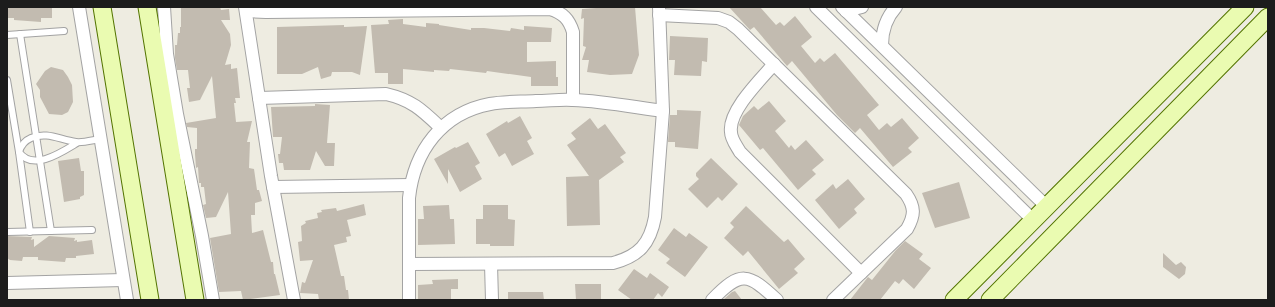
<svg xmlns="http://www.w3.org/2000/svg" width="1275" height="307" viewBox="0 0 1275 307" font-family="Signika,sans-serif">
<style>
.building{fill:#c2bbb0}
.lines{fill:none;stroke-linecap:round;stroke-linejoin:round}
.lane-casing{stroke:#a3a3a3;stroke-width:8}
.street-casing{stroke:#a3a3a3;stroke-width:14}
.secondary-casing{stroke:#537401;stroke-width:19}
.lane{stroke:#fff;stroke-width:6}
.street{stroke:#fff;stroke-width:12}
.secondary{stroke:#eafbb1;stroke-width:17}
</style>
<rect width="100%" height="100%" fill="#eeece1"/>
<!-- building -->
<g class="building">
<polygon points="7,7 52,7 52,18 41,18 41,22 14,20 14,18 7,18"/>
<polygon points="181,7 220,7 221,10 229,9 230,20 221,20 230,34 231,45 225,65 231,64 231,69 237,68 240,98 235,98 236,103 234,103 236,122 252,121 247,142 250,142 249,168 254,169 257,190 259,190 262,201 255,203 255,215 251,215 252,233 263,230 271,262 273,262 274,274 275,274 280,295 243,300 241,291 219,292 210,238 231,234 228,192 216,217 206,218 203,205 206,204 204,187 201,187 201,183 199,183 198,167 196,168 195,154 195,149 197,149 197,128 187,127 186,123 216,118 212,76 200,100 189,102 187,88 190,88 188,70 177,70 175,58 175,45 177,45 178,33 180,33 180,27 181,27"/>
<polygon points="610,7 610,8 635,7 639,55 632,74 610,75 587,72 589,60 582,60 586,47 583,46 584,18 581,19 582,9"/>
<polygon points="729,7 760,7 776,25 780,22 784,26 795,16 812,37 801,46 815,63 820,58 824,62 835,53 879,105 867,115 879,130 887,123 891,127 902,118 919,138 908,148 912,152 893,167 860,128 855,133 837,115 792,61 787,66 754,27 750,30"/>
<polygon points="403,19 403,24 426,27 426,23 439,24 439,25 471,30 471,28 484,28 510,31 511,28 524,30 524,26 552,28 551,42 527,42 527,62 556,61 556,77 558,77 558,86 531,86 531,77 487,71 486,73 450,69 449,71 434,70 434,72 403,69 403,84 388,84 388,73 375,73 371,25 389,24 388,20"/>
<polygon points="344,25 344,27 367,26 360,75 352,72 332,72 331,76 321,79 318,67 302,74 277,74 277,27"/>
<polygon points="670,36 708,38 707,62 702,61 701,76 674,75 675,60 669,60"/>
<polygon points="51,67 63,70 68,77 72,85 73,102 68,112 62,115 49,114 40,97 40,90 36,84 45,71"/>
<polygon points="769,101 786,121 775,131 789,148 791,145 795,150 806,140 824,160 812,170 816,174 798,190 763,148 760,150 739,125 743,116 754,106 758,110"/>
<polygon points="315,104 330,105 327,143 335,143 334,166 325,166 316,151 310,170 284,170 283,163 279,163 278,154 280,154 282,137 273,137 271,107 315,106"/>
<polygon points="677,110 701,111 698,149 675,147 675,142 668,142 670,115 677,115"/>
<polygon points="520,116 532,138 527,141 534,154 512,166 505,153 499,157 486,134 507,121 508,123"/>
<polygon points="590,118 598,129 605,124 626,153 620,157 624,162 599,180 600,225 567,226 566,177 589,176 567,145 576,139 571,133"/>
<polygon points="468,142 480,163 475,166 482,179 460,192 448,169 448,184 434,159 455,147 456,148"/>
<polygon points="79,158 81,171 84,171 84,195 80,197 80,199 64,202 58,161"/>
<polygon points="711,158 738,184 722,201 718,197 707,208 688,189 699,179 696,176 696,173"/>
<polygon points="848,179 865,199 854,209 857,213 839,229 815,200 833,184 836,189"/>
<polygon points="959,182 970,218 935,228 922,193"/>
<polygon points="364,204 366,215 347,220 351,236 346,237 347,242 334,245 341,276 344,276 346,290 348,290 349,300 319,300 318,294 300,293 302,282 305,283 313,260 300,261 298,242 302,241 301,226 306,223 305,221 318,218 317,213 322,212 321,210 336,208 337,211"/>
<polygon points="449,205 450,219 454,219 455,244 418,245 418,219 424,219 423,206"/>
<polygon points="483,205 508,205 508,219 515,220 514,246 490,246 490,244 476,244 476,219 483,219"/>
<polygon points="746,206 784,242 788,239 805,259 794,269 798,273 779,289 748,251 743,256 724,238 734,227 730,223"/>
<polygon points="674,228 686,237 689,233 708,247 685,277 666,263 670,259 658,250"/>
<polygon points="7,236 32,237 31,240 34,239 34,247 49,236 75,238 74,241 77,240 77,242 92,240 94,254 76,256 76,258 66,258 65,262 38,260 38,257 23,257 22,261 10,260 7,258"/>
<polygon points="905,241 923,254 919,259 931,268 914,289 903,279 899,284 895,281 880,300 850,300 868,277 872,280 896,250"/>
<polygon points="1163,253 1176,265 1181,262 1186,267 1185,274 1179,279 1163,267"/>
<polygon points="634,269 647,278 650,273 669,287 662,297 658,293 653,300 632,300 618,290"/>
<polygon points="458,279 458,289 451,289 451,300 418,300 418,285 433,284 432,280"/>
<polygon points="575,284 601,284 601,300 576,300"/>
<polygon points="735,291 742,300 723,300 732,292"/>
<polygon points="508,292 543,292 544,300 508,300"/>
</g>
<g class="lines">
<!-- lane casing -->
<g class="lane-casing">
<g id="lane">
<polyline points="20,34 51,231"/>
<polyline points="7,35 64,31"/>
<polyline points="7,80 19,152 30,232"/>
<path d="M77,143C62,152 33,172 19,152C21,145 24,141 31,138C47,131 60,140 76,142C83,143 93,140 100,139"/>
<polyline points="7,232 92,230"/>
</g>
</g>
<!-- street casing -->
<g class="street-casing">
<g id="street">
<polyline points="79,7 127,300"/>
<polyline points="164,7 167,54 177,114 202,236 213,300"/>
<polyline points="245,7 271,176 294,300"/>
<polyline points="816,7 1033,220"/>
<polyline points="842,7 1047,207"/>
<path d="M246,11L266,12L550,9C563,13 569,19 573,32V100"/>
<polyline points="846,11 862,7"/>
<path d="M659,15L718,18L729,22L738,29L906,194C915,207 915,215 907,229L833,300"/>
<path d="M882,45C882,30 886,18 896,7"/>
<path d="M774,64C761,79 728,111 731,132C731,139 736,145 740,152L861,273"/>
<path d="M259,98L386,94C412,100 422,110 441,128"/>
<polyline points="273,187 410,185"/>
<path d="M409,264L613,263C639,256 650,244 655,217L663,111L659,7"/>
<polyline points="491,264 492,300"/>
<polyline points="7,283 123,280"/>
<path d="M409,300V198C414,151 442,113 490,104C505,101 521,102 536,101C548,101 561,99 573,100C603,101 633,107 663,111"/>
<path d="M712,300C741,270 748,273 777,300"/>
</g>
</g>
<!-- secondary casing -->
<g class="secondary-casing">
<g id="secondary">
<polyline points="102,7 150,300"/>
<polyline points="147,7 195,300"/>
<polyline points="954,300 1245,7"/>
<polyline points="990,300 1268,17"/>
</g>
</g>
<!-- lane -->
<use href="#lane" class="lane"/>
<!-- street -->
<use href="#street" class="street"/>
<!-- secondary -->
<use href="#secondary" class="secondary"/>
</g>
<!-- border -->
<rect width="1275" height="307" fill="none" stroke="#1c1c1c" stroke-width="16"/>
</svg>
